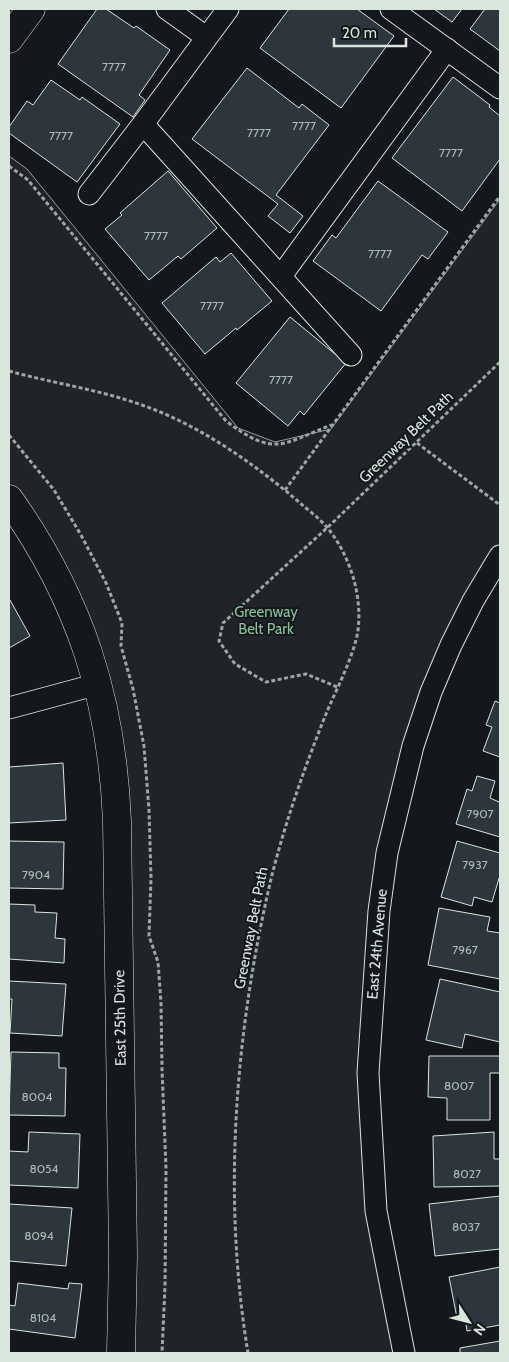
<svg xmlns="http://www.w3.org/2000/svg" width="509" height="1362" viewBox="0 0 509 1362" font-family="Cabin,sans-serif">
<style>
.green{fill:#202428;stroke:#939e99}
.building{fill:#2c363c;stroke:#d8e6dc}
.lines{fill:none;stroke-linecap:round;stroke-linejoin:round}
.street-casing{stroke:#d8e6dc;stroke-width:23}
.secondary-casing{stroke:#d8e6dc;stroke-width:29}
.path{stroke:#9da8a2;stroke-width:3;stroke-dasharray:4 2.5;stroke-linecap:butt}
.street{stroke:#14181c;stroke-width:21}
.secondary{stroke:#14181c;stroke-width:28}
.labels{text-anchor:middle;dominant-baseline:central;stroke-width:4;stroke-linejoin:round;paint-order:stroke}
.number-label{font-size:12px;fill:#adbab4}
.street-label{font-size:15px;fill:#d8e6dc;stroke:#14181c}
.park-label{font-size:15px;fill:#8ac095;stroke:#14181c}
</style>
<rect width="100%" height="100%" fill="#14181c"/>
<!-- green -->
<polygon class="green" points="9,156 27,169 238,428 275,442 331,429 500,199 500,556 405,776 370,1034 378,1221 403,1353 121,1353 119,964 98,684 9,501"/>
<!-- building -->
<g class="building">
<polygon points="97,9 106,9 134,28 136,26 170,50 139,95 145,100 133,117 58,64"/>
<polygon points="289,9 357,9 394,36 341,108 260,48"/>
<polygon points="434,9 462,9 452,22"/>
<polygon points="485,9 500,9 500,51 470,29"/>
<polygon points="247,68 299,108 302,104 329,125 276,195 303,216 290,233 268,216 278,204 192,139"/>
<polygon points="453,77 490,105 489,107 500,116 500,159 462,211 392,158"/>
<polygon points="51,80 80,100 82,97 120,124 77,182 9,133 9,127 27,101 33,105"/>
<polygon points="168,171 217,228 181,259 178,256 149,280 105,229 122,215 120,213"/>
<polygon points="378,181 448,232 428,259 422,255 381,311 313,261 332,235 336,238"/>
<polygon points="231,253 272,301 237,330 236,328 205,354 162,303 216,257 220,262"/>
<polygon points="290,317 346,363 304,415 300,411 288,426 236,383"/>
<polygon points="9,600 10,600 30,636 9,648"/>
<polygon points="495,701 500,703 500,757 483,751 492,727 486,725"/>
<polygon points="63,763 66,820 9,823 9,767"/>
<polygon points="477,776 495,781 490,798 499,802 500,798 500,837 456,824 467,789 472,791"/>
<polygon points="9,841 64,842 63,889 9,888"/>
<polygon points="457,841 500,853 500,875 492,902 474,897 472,906 441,897"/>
<polygon points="9,904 35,905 35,912 57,913 55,938 65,939 64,963 9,959"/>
<polygon points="439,908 490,917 487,931 500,933 500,979 428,965"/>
<polygon points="440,979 500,992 500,1042 465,1034 462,1048 426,1040"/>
<polygon points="9,981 66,984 62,1036 10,1033 12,999 9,999"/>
<polygon points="11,1052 59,1053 59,1068 66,1068 65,1116 9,1115"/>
<polygon points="429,1056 500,1056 500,1073 490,1073 490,1120 447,1120 447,1098 428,1097"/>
<polygon points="29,1132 80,1134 78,1188 9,1185 9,1151 28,1152"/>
<polygon points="494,1132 494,1159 500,1159 500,1186 434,1187 433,1136"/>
<polygon points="500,1196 500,1249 435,1256 429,1204"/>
<polygon points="9,1204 72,1208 66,1266 9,1261"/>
<polygon points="500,1267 500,1325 467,1331 465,1317 457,1318 449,1277"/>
<polygon points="18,1283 68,1289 69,1283 82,1284 75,1338 9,1329 9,1305 15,1306"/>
<polygon points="500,1341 500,1353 460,1353 460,1348"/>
</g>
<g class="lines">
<!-- street casing -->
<g class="street-casing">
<g id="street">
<polyline points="167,9 206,37"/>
<polyline points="391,9 500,88"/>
<polyline points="143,124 351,355"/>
<polyline points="89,194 143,124 228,9"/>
<polyline points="281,276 447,49"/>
<polyline points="9,708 98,684"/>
<polyline points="404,1353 376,1211 368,1073 379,911 387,853 413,746 431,692 451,645 473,601 500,556"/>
</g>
</g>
<!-- secondary casing -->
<g class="secondary-casing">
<g id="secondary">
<polyline points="9,39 31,9"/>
<path d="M9,499C80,599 112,699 117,821L123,1255L121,1353"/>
</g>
</g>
<!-- path -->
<g class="path">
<path d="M9,166L28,180L226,421C274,457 281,445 331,425"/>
<path d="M9,371C52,383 96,389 139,404C198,424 252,462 299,502C309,511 322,520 330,531C341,545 349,563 354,580C359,599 361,621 356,640C349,666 336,690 326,714C305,766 286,820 272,875C235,1030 222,1196 248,1353"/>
<polyline points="9,435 54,490 81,535 106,583 122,623 121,646 133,689 144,746 149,810 151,878 149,936 158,962 161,1003 162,1069 166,1168 165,1286 162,1353"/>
<polyline points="417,443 500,505"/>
<polyline points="285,490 500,196"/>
<polyline points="337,687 306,674 266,682 235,664 219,641 223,623 328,527 500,362"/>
</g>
<!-- street -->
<use href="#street" class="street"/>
<!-- secondary -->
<use href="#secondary" class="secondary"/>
</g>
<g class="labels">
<!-- number labels -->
<g class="number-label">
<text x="114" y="66">7777</text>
<text x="304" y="125">7777</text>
<text x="259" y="132">7777</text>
<text x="61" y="135">7777</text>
<text x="451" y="152">7777</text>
<text x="156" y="235">7777</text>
<text x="380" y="253">7777</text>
<text x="212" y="305">7777</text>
<text x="281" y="379">7777</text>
<text x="480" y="813">7907</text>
<text x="475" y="864">7937</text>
<text x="36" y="874">7904</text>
<text x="465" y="949">7967</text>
<text x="459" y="1085">8007</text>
<text x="37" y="1096">8004</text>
<text x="44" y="1168">8054</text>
<text x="467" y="1173">8027</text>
<text x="466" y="1226">8037</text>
<text x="39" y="1235">8094</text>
<text x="43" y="1317">8104</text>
</g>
<!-- street labels -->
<g class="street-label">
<text transform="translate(406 437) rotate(-44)">Greenway Belt Path</text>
<text transform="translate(251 928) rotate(-79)">Greenway Belt Path</text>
<text transform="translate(377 944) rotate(-85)">East 24th Avenue</text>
<text transform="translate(120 1018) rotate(-91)">East 25th Drive</text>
</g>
<!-- park labels -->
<g class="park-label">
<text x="266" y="612">Greenway<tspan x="266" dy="17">Belt Park</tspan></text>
</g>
</g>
<!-- border -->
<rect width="509" height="1362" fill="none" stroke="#d8e6dc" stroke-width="20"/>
<!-- north arrow -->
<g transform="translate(469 1322) rotate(126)" stroke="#14181c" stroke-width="4" paint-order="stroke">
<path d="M0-4L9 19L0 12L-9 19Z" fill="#d8e6dc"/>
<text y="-8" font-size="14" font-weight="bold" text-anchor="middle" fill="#d8e6dc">N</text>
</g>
<!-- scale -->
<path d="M334 38v8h72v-8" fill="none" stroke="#d8e6dc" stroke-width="2.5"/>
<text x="342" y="38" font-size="15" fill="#d8e6dc" stroke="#14181c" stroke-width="4" paint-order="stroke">20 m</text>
</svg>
